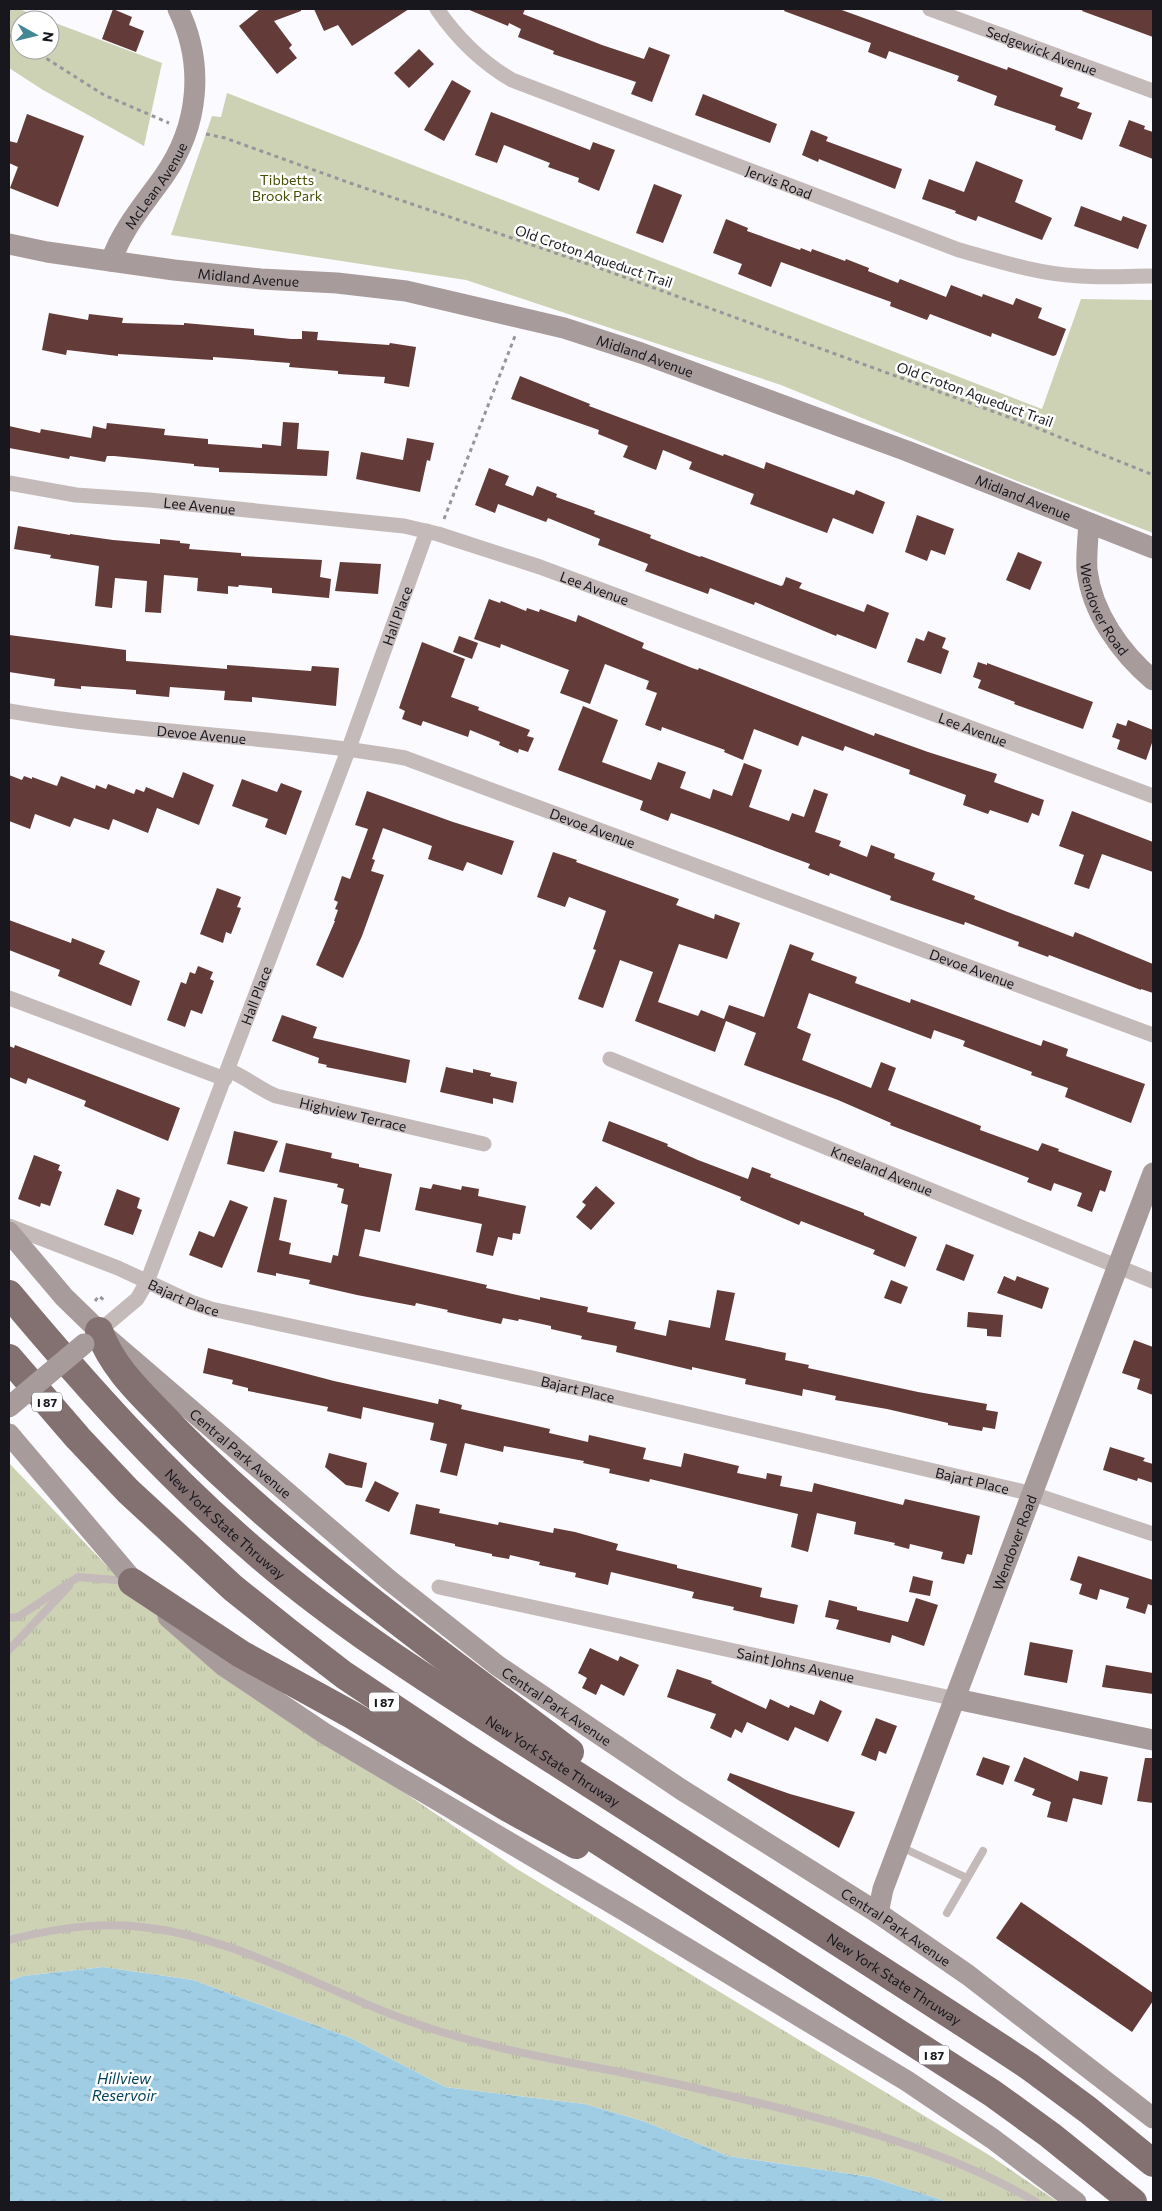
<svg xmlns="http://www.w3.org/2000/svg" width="1162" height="2211" viewBox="0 0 1162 2211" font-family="Commissioner,sans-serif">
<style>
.grass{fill:url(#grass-tufts)}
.park{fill:#ced2b5}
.water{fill:url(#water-ripples)}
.building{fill:#633b38}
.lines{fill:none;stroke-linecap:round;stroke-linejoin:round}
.path{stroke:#97969b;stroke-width:3;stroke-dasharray:4 4;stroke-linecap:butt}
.lane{stroke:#c4baba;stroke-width:8}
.street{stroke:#c4baba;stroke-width:15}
.secondary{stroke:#a89b9b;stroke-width:21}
.highway{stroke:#837171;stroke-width:28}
.secondary-bridge{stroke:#a89b9b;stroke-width:21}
.labels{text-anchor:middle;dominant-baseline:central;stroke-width:5;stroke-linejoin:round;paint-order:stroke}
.shield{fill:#fff;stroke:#5d5d61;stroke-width:1}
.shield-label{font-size:12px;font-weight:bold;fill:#18171d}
.street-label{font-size:14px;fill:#18171d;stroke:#fff}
.park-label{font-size:14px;fill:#484d03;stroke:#fff}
.water-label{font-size:15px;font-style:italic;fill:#004159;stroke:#fff}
</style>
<defs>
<pattern id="grass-tufts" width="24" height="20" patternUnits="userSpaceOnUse" patternTransform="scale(1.25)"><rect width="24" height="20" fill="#ced2b5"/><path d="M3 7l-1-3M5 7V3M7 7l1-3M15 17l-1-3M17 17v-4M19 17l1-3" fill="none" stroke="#b0b49b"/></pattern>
<pattern id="water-ripples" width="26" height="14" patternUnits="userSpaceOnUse" patternTransform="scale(1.25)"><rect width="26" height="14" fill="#9fcde4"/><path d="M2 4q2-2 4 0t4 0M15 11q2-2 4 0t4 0" fill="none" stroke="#88afc3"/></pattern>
</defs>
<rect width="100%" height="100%" fill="#fbfafe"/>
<!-- grass -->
<polygon class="grass" points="9,1463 105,1564 197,1652 517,1869 989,2155 1058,2202 948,2202 871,2177 728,2156 646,2122 585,2104 445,2087 351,2038 193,1980 103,1967 23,1976 9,1981"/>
<!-- park -->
<g class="park">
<polygon points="9,9 19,9 48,20 20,20 20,50 50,50 50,21 162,63 144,146 43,90 9,68"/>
<polygon points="227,93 1042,409 1081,299 1153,300 1153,533 1017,481 781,385 466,280 171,235 212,116 221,117"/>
</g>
<!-- water -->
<polygon class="water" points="103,1967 193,1980 351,2038 445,2087 585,2104 646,2122 728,2156 871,2177 948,2202 9,2202 9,1981 23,1976"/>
<!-- building -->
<g class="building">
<polygon points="113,9 132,17 129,25 144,31 136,52 102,39"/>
<polygon points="260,9 301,9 301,11 274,21 292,45 289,48 297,58 277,74 239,26"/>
<polygon points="314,9 409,9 352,46 338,25 324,31"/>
<polygon points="467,9 525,9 523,14 602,45 644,59 649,47 670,55 652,102 631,94 636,82 553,54 554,51 518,37 521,29 509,23 508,26"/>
<polygon points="785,9 839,9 1007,70 1008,67 1063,88 1060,96 1080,103 1077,108 1092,113 1082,140 1055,130 1056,126 994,105 997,96 957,81 959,76 889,51 886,59 868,52 871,43 784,11"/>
<polygon points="1083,9 1153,9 1153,37 1082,11"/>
<polygon points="419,49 434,64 409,88 394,73"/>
<polygon points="452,80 471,91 444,141 424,130"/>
<polygon points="703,94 777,124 770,143 695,115"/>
<polygon points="491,112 590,150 593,142 615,150 599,191 578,182 579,178 548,167 550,163 504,145 497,163 475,155"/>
<polygon points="27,114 84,136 58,207 10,188 18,167 9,163 9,141 17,143"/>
<polygon points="1129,120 1145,126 1144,129 1153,132 1153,159 1119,146"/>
<polygon points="811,130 828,137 826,141 902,169 895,189 819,159 818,162 802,155"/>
<polygon points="976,161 1023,180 1015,202 1052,218 1042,240 978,216 976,221 955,213 956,211 922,199 929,179 964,192"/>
<polygon points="654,184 682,195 663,243 636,233"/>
<polygon points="1081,206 1121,221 1123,216 1147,225 1138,249 1074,226"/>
<polygon points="726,219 748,228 747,231 800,250 801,248 811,252 812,249 845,261 846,259 869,268 868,271 898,283 900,279 946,297 951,285 982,297 983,294 1013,305 1016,298 1042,308 1038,318 1066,329 1056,355 1053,356 992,333 991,337 930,314 927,320 890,306 891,302 781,262 771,287 738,274 742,264 713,253"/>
<polygon points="49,313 88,320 89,314 123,318 122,323 184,325 184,323 254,329 254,335 291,339 302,339 302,331 318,332 317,340 389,345 390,343 416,347 409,387 384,383 385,377 338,374 338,371 289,367 290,363 213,357 213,360 118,354 118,356 67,350 66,355 42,350"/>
<polygon points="520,376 590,404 589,406 723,456 724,454 764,469 766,462 854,495 856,490 885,502 873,534 833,518 827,533 750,504 754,494 689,469 692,462 663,450 656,470 623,457 628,446 598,434 599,430 511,399"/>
<polygon points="283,422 299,423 297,449 329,451 327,476 219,472 219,468 194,466 194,464 114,456 107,456 105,462 70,456 69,459 9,448 9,426 40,433 41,429 91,438 93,426 106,429 107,423 165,429 164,435 208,439 208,444 262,448 262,444 281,446"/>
<polygon points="407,438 434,443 430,461 427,460 420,492 356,479 361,452 403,460"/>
<polygon points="489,468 509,476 505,485 533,496 537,486 557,494 556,497 595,511 594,514 651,535 650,538 700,557 701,556 781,586 783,585 786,577 802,583 799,588 864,612 867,604 889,613 876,649 837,634 836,636 755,602 754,605 710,588 708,594 645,571 648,564 598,545 600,539 548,518 546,522 498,504 495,513 475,505"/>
<polygon points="917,515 954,529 945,555 931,550 927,561 905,552"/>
<polygon points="18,526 70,535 70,534 113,540 160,544 160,539 180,541 180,543 190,544 189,549 241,553 241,556 322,560 320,577 331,579 329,598 272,593 272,588 239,585 238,587 228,586 228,594 197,591 198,578 164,575 161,613 145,612 147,581 115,578 112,608 95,606 99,566 50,558 51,555 14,549"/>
<polygon points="1018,552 1042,562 1030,590 1006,580"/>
<polygon points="340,562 381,564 378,594 335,591"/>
<polygon points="489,599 500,603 501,601 526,611 527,608 539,612 540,609 576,622 578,615 644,643 642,648 692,668 698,670 699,668 874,736 875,733 928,752 997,774 994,782 1044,800 1039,816 1032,813 1028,823 990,810 988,814 963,805 966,795 909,774 910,770 845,746 843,751 802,736 798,746 754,729 743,760 724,752 725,750 662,727 661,731 645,725 657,693 646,689 649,681 605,664 590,704 560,693 569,670 501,644 500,648 474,639"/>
<polygon points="928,631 946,638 942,648 949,651 941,674 907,662 916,638 924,641"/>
<polygon points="9,635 126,650 126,661 227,669 227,665 311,671 312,666 339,668 336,706 252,697 252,702 224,700 225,691 170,687 169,697 136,694 136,690 81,686 81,689 54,686 55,679 9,672"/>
<polygon points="459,636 478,643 472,659 453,652"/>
<polygon points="422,642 465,659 451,697 479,707 478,710 530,730 527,736 534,738 528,752 519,749 518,753 499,745 500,742 470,730 468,737 423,721 421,726 402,719 405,711 399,708"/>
<polygon points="978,662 987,665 987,663 1093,702 1083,729 1014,704 1015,702 978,688 981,680 973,677"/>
<polygon points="583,706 618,720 602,762 651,780 658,762 686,772 680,788 710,799 713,789 732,796 744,763 762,770 749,807 789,821 792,813 804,817 814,789 828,794 815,832 841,841 839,846 867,857 871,845 895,854 894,858 935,873 932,880 975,896 974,899 1073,937 1075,932 1153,964 1153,993 1141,989 1141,990 1049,955 1048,957 1018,946 1019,942 965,922 964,925 890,900 891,896 830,873 829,876 808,868 810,864 716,829 671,813 668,821 640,810 643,801 558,770"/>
<polygon points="1128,720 1153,730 1153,740 1146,760 1117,749 1120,740 1112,737 1117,723 1126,726"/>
<polygon points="183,772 214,785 199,825 157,808 148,833 113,819 109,830 74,818 70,827 35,814 30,829 9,821 9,775 22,780 24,776 32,779 32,777 57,786 61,776 95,789 96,785 106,789 108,784 134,794 136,789 144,792 146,787 173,798"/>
<polygon points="242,779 277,792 281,783 302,791 286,835 265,827 268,819 232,806"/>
<polygon points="367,791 453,822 514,841 502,875 467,862 463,871 428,859 432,846 383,828 372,859 375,860 371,871 384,875 362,936 343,978 316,965 335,921 334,921 338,910 335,909 338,902 334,900 342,876 350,879 368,829 355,825"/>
<polygon points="1072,811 1153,842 1153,872 1102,854 1089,889 1074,884 1084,855 1059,846"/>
<polygon points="553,852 577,860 576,862 679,899 676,905 714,919 715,914 740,923 727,959 679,944 658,1002 698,1016 701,1010 724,1019 729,1005 764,1017 790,944 814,953 811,960 857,977 855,983 910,1003 911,999 1041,1046 1043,1040 1068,1049 1066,1056 1145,1084 1131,1123 1065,1097 1068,1088 1031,1075 1032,1072 963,1046 965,1041 934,1030 931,1039 809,993 797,1028 811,1034 802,1060 871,1088 881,1062 896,1068 888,1090 981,1126 980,1130 1038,1151 1042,1143 1059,1149 1058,1151 1112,1171 1105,1192 1100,1190 1092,1212 1077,1206 1082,1193 1054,1183 1051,1191 1027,1182 1029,1178 890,1125 891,1123 838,1100 744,1065 756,1033 726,1021 715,1052 635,1021 653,972 620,960 603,1008 578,999 596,950 593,949 606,911 569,897 565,907 537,897"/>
<polygon points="217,888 241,897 237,907 241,908 231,934 226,932 223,943 200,934"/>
<polygon points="9,920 71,943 72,938 105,951 99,964 140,981 131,1006 58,976 60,970 9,950"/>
<polygon points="198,966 213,972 210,979 214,981 202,1014 191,1010 185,1027 167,1020 181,982 186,984 190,972 195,974"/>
<polygon points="282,1015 317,1027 313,1038 410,1060 406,1083 326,1067 327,1065 318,1063 319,1058 272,1041"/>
<polygon points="15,1045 180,1108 168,1141 84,1106 86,1101 28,1078 26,1084 9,1077 9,1046 14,1048"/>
<polygon points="446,1067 473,1073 473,1069 491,1073 490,1076 517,1082 513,1103 493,1098 493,1104 440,1092"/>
<polygon points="609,1121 668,1144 667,1146 698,1160 748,1179 752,1167 771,1174 770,1177 864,1213 864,1215 917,1237 905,1267 873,1254 875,1250 801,1221 799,1225 740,1200 741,1197 602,1141"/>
<polygon points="234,1131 278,1141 264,1172 227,1164"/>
<polygon points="286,1143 332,1153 331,1158 359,1164 359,1167 392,1174 380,1232 365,1229 359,1256 487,1285 486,1288 540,1300 540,1297 588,1307 587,1312 636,1322 634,1329 666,1336 669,1320 710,1328 717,1290 735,1293 725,1340 786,1353 785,1360 809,1365 808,1368 918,1392 987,1404 986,1410 998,1412 995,1429 983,1427 982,1431 948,1425 948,1423 887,1409 835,1400 836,1396 803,1389 802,1396 745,1384 746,1379 692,1367 692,1370 616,1352 617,1346 581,1339 582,1336 551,1329 551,1326 519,1319 518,1321 503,1318 501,1324 447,1312 448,1310 416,1303 415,1306 357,1295 309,1284 310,1280 276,1273 276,1276 257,1272 274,1197 287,1200 279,1240 291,1243 289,1254 331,1263 333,1255 338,1256 348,1205 341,1203 344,1189 337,1187 338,1184 279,1172"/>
<polygon points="34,1155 60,1165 58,1170 62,1172 50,1206 41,1203 40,1207 18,1199"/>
<polygon points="433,1184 461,1190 462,1186 479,1189 478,1196 526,1206 520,1234 513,1233 512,1240 498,1237 493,1256 476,1252 482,1224 415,1210 420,1187 431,1189"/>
<polygon points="596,1186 615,1203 591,1230 576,1217 586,1205 582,1202"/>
<polygon points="117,1189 140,1198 137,1208 142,1210 133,1235 104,1225"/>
<polygon points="230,1200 248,1207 222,1268 189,1255 199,1231 214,1237"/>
<polygon points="946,1244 974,1255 964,1281 936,1270"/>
<polygon points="1004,1276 1015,1281 1017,1276 1049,1288 1042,1309 997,1293"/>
<polygon points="891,1280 908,1287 901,1304 884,1298"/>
<polygon points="968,1312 1003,1315 1001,1337 987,1336 987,1329 967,1327"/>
<polygon points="1134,1340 1153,1347 1153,1395 1137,1389 1140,1379 1122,1373"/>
<polygon points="208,1348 334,1381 438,1404 439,1399 462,1405 461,1409 550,1429 549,1433 588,1442 589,1435 646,1448 643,1459 681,1467 684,1453 739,1466 737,1473 766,1479 767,1473 782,1476 780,1486 812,1492 814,1483 903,1505 905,1499 980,1516 972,1555 967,1554 964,1564 941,1559 943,1552 910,1544 909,1549 894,1545 895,1543 854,1534 856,1522 817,1513 808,1552 791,1547 798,1514 650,1479 649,1482 609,1473 610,1469 583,1463 584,1461 504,1446 503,1452 465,1443 457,1476 440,1472 447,1444 430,1440 434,1423 363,1407 361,1419 327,1411 328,1407 248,1391 248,1388 232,1384 233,1380 203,1373"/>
<polygon points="1110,1447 1145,1458 1143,1461 1153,1464 1153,1483 1138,1478 1137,1481 1103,1470"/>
<polygon points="329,1453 367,1463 362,1488 346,1485 325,1467"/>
<polygon points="375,1481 399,1493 389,1512 365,1501"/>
<polygon points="416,1504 440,1509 439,1513 498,1525 499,1522 553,1533 554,1528 575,1532 618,1544 616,1550 677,1565 677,1568 762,1588 760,1597 798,1605 794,1624 733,1610 734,1607 692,1598 694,1592 611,1572 608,1585 575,1577 576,1573 539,1565 540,1562 510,1555 509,1559 492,1556 492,1554 455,1546 455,1544 410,1534"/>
<polygon points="1078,1556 1153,1580 1153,1606 1148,1604 1145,1614 1126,1608 1129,1598 1100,1589 1097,1600 1079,1594 1082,1584 1070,1580"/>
<polygon points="913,1576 933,1581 930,1596 909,1592"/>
<polygon points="916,1598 938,1605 924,1646 892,1635 890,1643 836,1629 839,1620 825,1617 829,1600 857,1607 857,1610 908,1622"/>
<polygon points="1030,1642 1073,1650 1067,1683 1024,1675"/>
<polygon points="590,1648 618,1661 620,1656 639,1665 624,1696 601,1684 596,1695 582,1688 587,1678 578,1673"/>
<polygon points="1106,1665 1153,1673 1153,1694 1102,1687"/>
<polygon points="677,1669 712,1681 711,1683 766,1709 770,1699 789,1708 790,1705 814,1715 820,1700 842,1711 828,1742 795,1727 788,1741 747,1722 742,1733 735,1729 731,1738 710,1728 716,1714 667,1697"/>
<polygon points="876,1718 897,1726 886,1754 879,1751 876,1761 861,1755"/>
<polygon points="983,1757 1010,1766 1003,1785 976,1775"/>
<polygon points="1024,1757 1078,1781 1080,1771 1108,1777 1102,1805 1073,1798 1067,1822 1047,1817 1051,1802 1032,1795 1035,1789 1014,1781"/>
<polygon points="1145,1758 1153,1758 1153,1803 1137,1801"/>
<polygon points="730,1773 790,1794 855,1812 839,1848 727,1780"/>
<polygon points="1021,1902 1153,1993 1153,2001 1132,2032 996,1938"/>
</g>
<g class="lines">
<!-- path -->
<g class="path">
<polyline points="9,35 20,42"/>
<polyline points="33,50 104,95 169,123"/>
<polyline points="206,134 225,138 350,183 591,265 1022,422 1153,475"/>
<polyline points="444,519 515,336"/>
<polyline points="95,1301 99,1296 105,1301"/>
</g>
<!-- lane -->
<g class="lane">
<polyline points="9,1618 18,1617 78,1577 128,1581"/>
<polyline points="9,1650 69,1586"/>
<polyline points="901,1847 967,1878"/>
<polyline points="947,1913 983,1851"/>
<path d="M9,1940C64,1926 111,1920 169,1931C268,1950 355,2008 452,2035C519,2055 589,2065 658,2080C717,2092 777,2107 836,2123C907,2143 972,2164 1036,2202"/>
</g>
<!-- street -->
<g class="street">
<path id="s1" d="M437,9C457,38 481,62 512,80L959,250C998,261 1038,274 1080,276C1104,278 1129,276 1153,276"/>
<path id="s2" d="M930,9L1153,91"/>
<path id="s3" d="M9,483L76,495L149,500L404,526L438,534L540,567L1153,796"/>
<path id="s4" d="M9,711C140,734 274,735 405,758L1153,1035"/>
<polyline points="9,998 225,1079"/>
<path id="s5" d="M610,1059L1153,1281"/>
<path id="s6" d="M228,1070C246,1077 259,1089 276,1096L484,1144"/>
<path id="s7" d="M9,1226L118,1268L191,1302L211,1309L537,1379L1033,1494L1153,1534"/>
<path id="s8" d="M99,1331L137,1299L147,1282L349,748L427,531"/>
<path id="s9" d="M439,1587L956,1699"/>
</g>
<!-- secondary -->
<g class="secondary">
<path id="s10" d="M9,244L47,252L174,270L261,279L337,283L406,291L564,328L641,353L907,451L1153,548"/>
<path id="s11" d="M111,261C122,229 145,203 164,176C199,126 205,64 178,9"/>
<path id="s12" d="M1089,523C1088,538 1086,555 1087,570C1092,613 1121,653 1153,680"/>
<path id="s13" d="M9,1232L64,1297L99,1331L389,1580L498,1666L682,1790L878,1913L968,1975L1153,2118"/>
<polyline points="9,1434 143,1592"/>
<polyline points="168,1617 224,1666 324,1733 625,1911 907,2081 993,2139 1076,2202"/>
<polyline points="956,1699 1153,1740"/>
<path id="s14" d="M878,1913L883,1889L1153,1173"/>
</g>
<!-- highway -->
<g class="highway">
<path id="s15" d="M9,1294C87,1387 166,1476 259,1555C351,1634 455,1697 556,1762C714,1864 874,1963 1030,2067L1088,2110L1153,2163"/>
<path d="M99,1331C114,1372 146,1398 175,1429C294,1550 435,1649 570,1752"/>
<polyline points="9,1358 78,1438 128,1491 233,1588 288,1632 344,1675 461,1753 992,2093 1050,2135 1133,2202"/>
<polyline points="132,1582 241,1654 352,1715 508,1808 576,1845"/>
</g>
<!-- secondary-bridge -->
<polyline class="secondary-bridge" points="9,1407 84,1344"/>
</g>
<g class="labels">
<!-- shield labels -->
<g class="shield">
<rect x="32" y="1392.5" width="30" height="19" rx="4"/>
<rect x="369" y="1692.5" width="30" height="19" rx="4"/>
<rect x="919" y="2045.5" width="30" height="19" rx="4"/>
</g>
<g class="shield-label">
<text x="47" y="1402">I 87</text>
<text x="384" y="1702">I 87</text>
<text x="934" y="2055">I 87</text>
</g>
<!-- street labels -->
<g class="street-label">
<text stroke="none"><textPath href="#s2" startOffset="119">Sedgewick Avenue</textPath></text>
<text stroke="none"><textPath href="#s1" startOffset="390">Jervis Road</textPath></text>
<text stroke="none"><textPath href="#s11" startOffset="88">McLean Avenue</textPath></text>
<text transform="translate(594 256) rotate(19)">Old Croton Aqueduct Trail</text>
<text stroke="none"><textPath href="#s10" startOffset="242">Midland Avenue</textPath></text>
<text stroke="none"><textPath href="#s10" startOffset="648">Midland Avenue</textPath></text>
<text transform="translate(975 394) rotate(20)">Old Croton Aqueduct Trail</text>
<text stroke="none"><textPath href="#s10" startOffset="1052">Midland Avenue</textPath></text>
<text stroke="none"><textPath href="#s3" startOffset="192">Lee Avenue</textPath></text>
<text stroke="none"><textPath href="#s3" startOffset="598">Lee Avenue</textPath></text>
<text stroke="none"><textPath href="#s12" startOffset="90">Wendover Road</textPath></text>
<text stroke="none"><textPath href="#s8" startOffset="781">Hall Place</textPath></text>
<text stroke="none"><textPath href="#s3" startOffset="1002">Lee Avenue</textPath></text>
<text stroke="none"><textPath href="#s4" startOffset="194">Devoe Avenue</textPath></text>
<text stroke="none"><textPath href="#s4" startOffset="599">Devoe Avenue</textPath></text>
<text stroke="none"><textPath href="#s4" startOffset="1004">Devoe Avenue</textPath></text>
<text stroke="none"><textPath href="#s8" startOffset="376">Hall Place</textPath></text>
<text stroke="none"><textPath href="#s6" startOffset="134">Highview Terrace</textPath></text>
<text stroke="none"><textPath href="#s5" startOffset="294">Kneeland Avenue</textPath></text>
<text stroke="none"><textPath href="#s7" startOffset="189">Bajart Place</textPath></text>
<text stroke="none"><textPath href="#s7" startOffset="594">Bajart Place</textPath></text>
<text stroke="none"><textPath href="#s13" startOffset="321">Central Park Avenue</textPath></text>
<text stroke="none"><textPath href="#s7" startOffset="999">Bajart Place</textPath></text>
<text stroke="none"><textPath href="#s15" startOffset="316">New York State Thruway</textPath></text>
<text stroke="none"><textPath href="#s14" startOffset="395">Wendover Road</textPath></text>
<text stroke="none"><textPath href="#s9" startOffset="365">Saint Johns Avenue</textPath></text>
<text stroke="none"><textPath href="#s13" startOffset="726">Central Park Avenue</textPath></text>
<text stroke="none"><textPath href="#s15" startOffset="721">New York State Thruway</textPath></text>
<text stroke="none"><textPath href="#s13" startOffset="1131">Central Park Avenue</textPath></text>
<text stroke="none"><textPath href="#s15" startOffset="1126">New York State Thruway</textPath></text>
</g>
<!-- park labels -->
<g class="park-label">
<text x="287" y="179">Tibbetts<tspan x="287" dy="16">Brook Park</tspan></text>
</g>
<!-- water labels -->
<g class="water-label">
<text x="124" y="2078">Hillview<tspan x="124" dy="17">Reservoir</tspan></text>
</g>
</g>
<!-- border -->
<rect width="1162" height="2211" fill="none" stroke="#18171d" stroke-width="20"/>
<!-- north arrow -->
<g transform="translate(35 35) rotate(98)"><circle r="24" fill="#ffffff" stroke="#a3a2a5"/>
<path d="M0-4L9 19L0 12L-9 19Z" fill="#448896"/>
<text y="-8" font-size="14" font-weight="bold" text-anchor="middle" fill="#18171d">N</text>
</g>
</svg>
